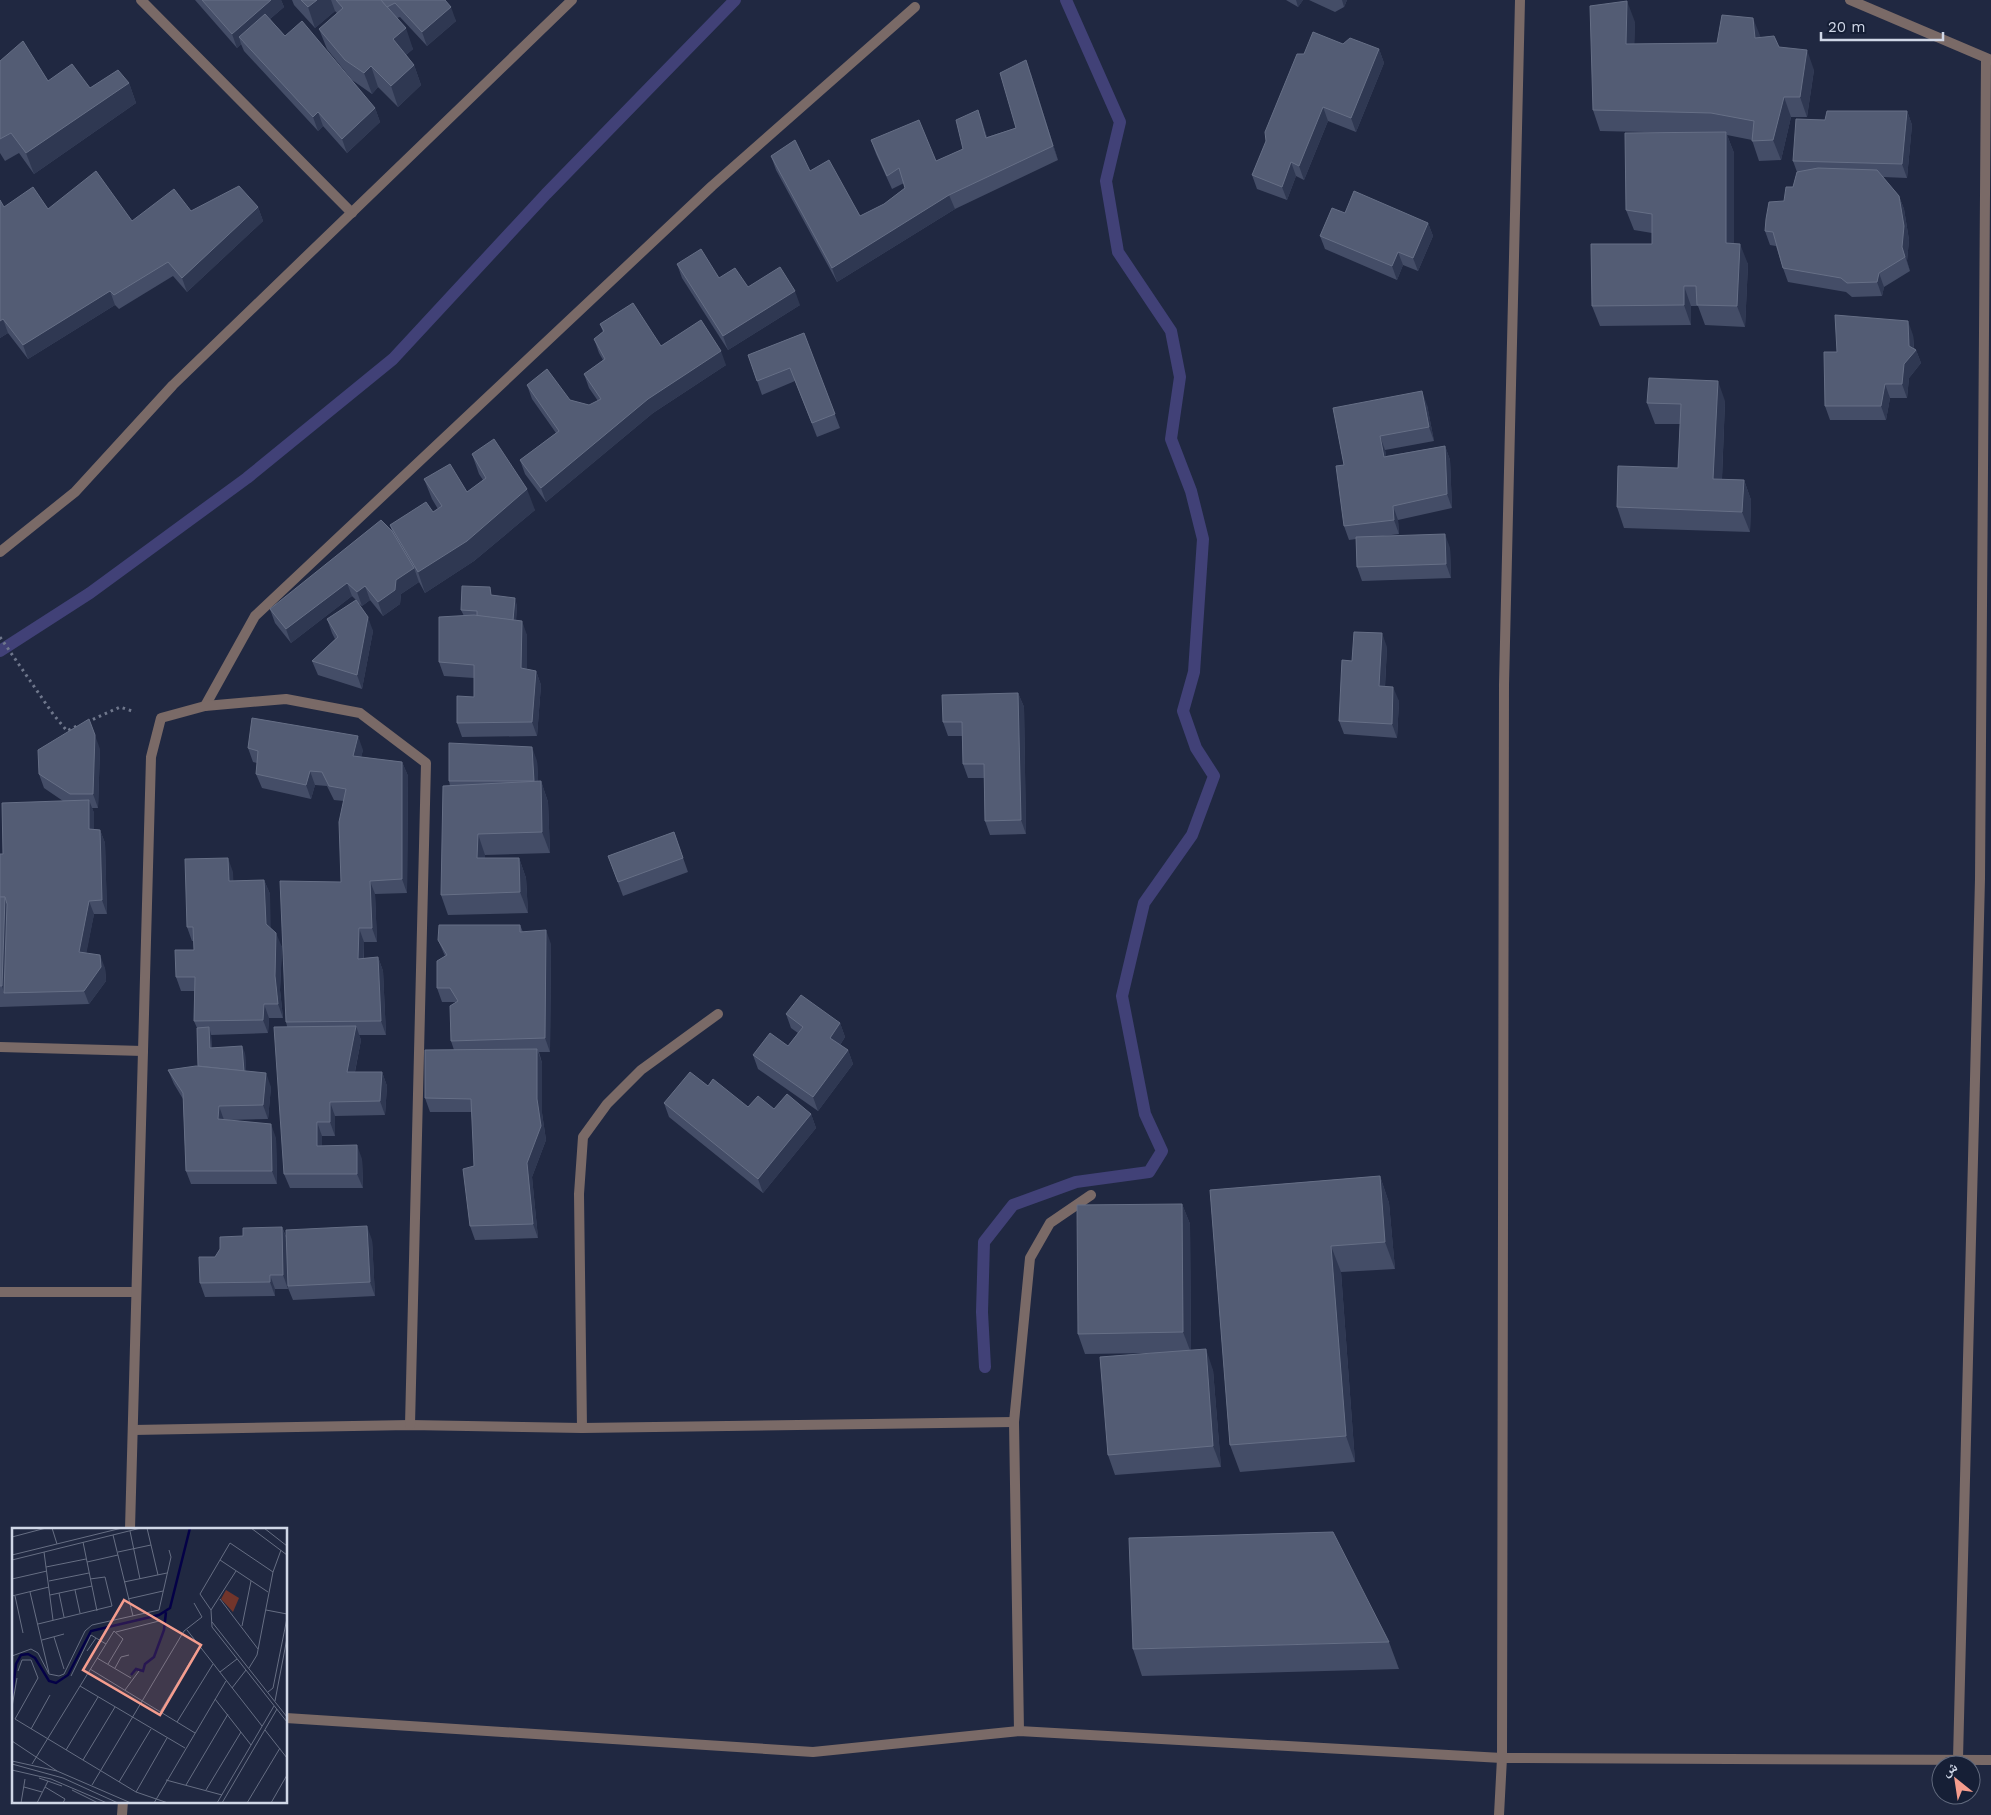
<svg xmlns="http://www.w3.org/2000/svg" width="1991" height="1815" viewBox="0 0 1991 1815" font-family="'Work Sans','Noto Naskh Arabic',sans-serif">
<style>
.lines{fill:none;stroke-linecap:round;stroke-linejoin:round}
.stream{stroke:#414177;stroke-width:12}
.path{stroke:#6f778c;stroke-width:3;stroke-dasharray:2.5 4;stroke-linecap:butt}
.minor{stroke:#7a6a67;stroke-width:10}
.wall{fill:#444d67}
.shaded-wall{fill:#2f3852}
.building{fill:#535c74;stroke:#666f86}
.inset-river{fill:none;stroke:#040147;stroke-width:2.5}
.inset-road{fill:none;stroke:#666e83;stroke-width:1}
.view{fill:#f59d8e;fill-opacity:0.15;stroke:#f59d8e;stroke-width:2.5}
.inset-edge{fill:none;stroke:#d0d7e7;stroke-width:2.5}
</style>
<rect width="100%" height="100%" fill="#202841"/>
<g class="lines">
<!-- stream -->
<g class="stream">
<polyline points="0,651 90,593 247,478 393,359 546,194 735,0"/>
<polyline points="985,1367 982,1312 984,1242 1013,1205 1076,1182 1149,1172 1162,1151 1145,1114 1122,996 1144,903 1192,835 1214,776 1196,748 1183,711 1194,672 1203,539 1191,491 1171,439 1180,377 1171,331 1118,252 1106,181 1120,122 1066,0"/>
</g>
<!-- path -->
<g class="path">
<polyline points="0,637 53,714 67,731 79,725"/>
<polyline points="87,722 120,707 135,712"/>
</g>
<!-- minor -->
<g class="minor">
<polyline points="141,0 352,213"/>
<polyline points="1850,0 1991,60"/>
<polyline points="0,552 75,492 173,385 572,0"/>
<polyline points="205,706 255,616 712,186 915,7"/>
<polyline points="0,1047 143,1051"/>
<polyline points="0,1292 136,1292"/>
<polyline points="582,1428 579,1194 583,1137 607,1104 641,1070 718,1014"/>
<polyline points="133,1430 410,1425 582,1428 1014,1422"/>
<polyline points="130,1529 151,757 161,718 205,706 286,699 360,713 426,763 410,1425"/>
<polyline points="286,1718 813,1752 1019,1731 1502,1758 1991,1760"/>
<polyline points="1019,1731 1014,1422 1030,1258 1050,1223 1091,1195"/>
<polyline points="1958,1759 1980,879 1986,59"/>
<polyline points="122,1815 123,1801"/>
<polyline points="1499,1815 1502,1758 1504,685 1520,0"/>
</g>
</g>
<!-- wall -->
<g class="wall">
<polygon points="195,0 281,0 284,7 270,19 285,36 375,108 380,122 347,153 323,126 318,131 244,51 241,44 237,48"/>
<polygon points="292,0 445,0 456,21 427,46 400,17 397,18 413,49 406,55 414,65 421,85 398,107 378,87 372,94 352,80 327,49 319,29 337,13 335,11 315,28 294,5"/>
<polygon points="1286,0 1303,0 1298,7"/>
<polygon points="1309,0 1347,0 1344,7 1335,12"/>
<polygon points="1635,22 1634,44 1717,43 1760,37 1779,47 1814,70 1807,117 1791,117 1781,160 1759,161 1752,140 1727,135 1734,153 1734,244 1748,264 1745,327 1705,325 1698,306 1691,306 1691,325 1600,326 1592,306 1652,244 1652,233 1634,230 1626,210 1688,133 1600,131 1593,110"/>
<polygon points="1343,44 1379,49 1384,63 1356,132 1328,121 1304,180 1296,176 1287,200 1257,189 1252,175 1304,54"/>
<polygon points="0,61 48,81 90,88 129,83 136,103 34,174 19,153 5,161 0,153"/>
<polygon points="1031,74 1058,160 955,209 837,282 776,170 771,156 810,171 860,216 884,204 905,188 904,183 892,189 876,154 871,140 936,161 963,149 978,110 987,137 1016,128"/>
<polygon points="1907,111 1912,125 1907,178 1883,177 1899,196 1904,209 1909,240 1907,261 1910,271 1884,287 1882,296 1852,297 1846,292 1788,282 1783,268 1776,246 1770,245 1765,231 1793,187 1797,172 1793,161 1825,120"/>
<polygon points="4,207 48,209 132,221 191,211 258,207 263,221 187,292 173,276 119,309 115,305 28,359 8,333 0,338"/>
<polygon points="1345,213 1428,223 1433,236 1418,271 1403,265 1397,280 1325,249 1320,236"/>
<polygon points="677,264 748,287 800,305 728,350 682,278"/>
<polygon points="600,324 661,346 726,365 653,413 546,502 525,474 520,460 556,433 532,399 527,385 570,400 589,405 598,401 589,388 584,374 603,360 599,353 594,339 603,332"/>
<polygon points="804,333 840,428 817,437 795,381 762,395 748,355"/>
<polygon points="1913,335 1914,348 1916,350 1921,363 1909,378 1907,398 1890,398 1886,420 1830,420 1825,406 1837,352"/>
<polygon points="1725,401 1722,479 1744,480 1751,500 1750,532 1624,528 1617,507 1678,468 1680,424 1655,424 1647,403"/>
<polygon points="1427,405 1434,441 1385,450 1386,456 1445,446 1450,460 1452,508 1398,520 1399,534 1376,537 1450,548 1451,578 1362,581 1357,567 1356,539 1349,540 1344,526 1344,465 1333,408"/>
<polygon points="472,454 535,510 474,561 425,593 419,582 401,594 400,604 383,616 370,600 362,606 357,602 373,631 362,689 318,675 312,661 335,639 332,633 327,619 356,600 352,596 291,643 275,623 270,609 392,531 390,525 433,512 438,509 432,499 424,479 467,492 483,480 479,474"/>
<polygon points="493,595 517,605 516,621 527,635 527,669 536,671 541,685 537,736 462,737 457,723 474,697 474,678 444,676 439,662 464,616 461,610"/>
<polygon points="1387,647 1385,687 1399,701 1397,738 1344,734 1339,721 1352,661"/>
<polygon points="1018,693 1024,707 1026,834 990,835 985,821 984,778 968,778 963,764 962,736 948,736 943,722"/>
<polygon points="248,748 363,750 361,757 402,762 408,776 407,893 375,894 377,942 364,942 364,958 378,957 383,971 386,1035 359,1035 361,1040 355,1072 382,1072 387,1086 385,1115 335,1116 335,1136 322,1136 322,1146 362,1159 363,1188 290,1188 284,1174 287,1026 286,1022 341,882 344,801 334,800 327,786 315,785 311,799 262,788 256,774 257,763 253,762"/>
<polygon points="100,749 98,808 92,808 94,813 94,829 100,830 105,843 107,914 94,914 86,953 105,968 106,981 89,1004 0,1007 0,854 3,854 63,801 44,788 39,774"/>
<polygon points="537,761 538,782 541,781 548,802 550,853 485,855 485,858 519,858 526,878 528,913 448,915 441,895 450,786 449,781"/>
<polygon points="674,832 688,872 623,896 608,856"/>
<polygon points="233,872 233,881 264,880 270,894 270,928 282,947 280,990 283,1018 269,1018 268,1033 211,1035 212,1048 245,1053 246,1071 271,1087 268,1119 229,1120 276,1138 277,1184 191,1184 186,1171 183,1099 174,1084 168,1070 198,1066 197,1028 194,1021 194,991 181,991 176,977 194,950 194,941 192,941 187,927"/>
<polygon points="520,925 523,932 551,944 550,1052 539,1052 542,1063 542,1113 546,1140 532,1177 538,1238 475,1240 470,1226 474,1166 472,1112 430,1112 425,1098 454,1050 451,1041 456,1002 442,1002 437,988 445,956 438,940"/>
<polygon points="786,1014 840,1023 845,1037 840,1045 848,1050 853,1064 818,1111 758,1069 753,1055 788,1046 798,1033 791,1028"/>
<polygon points="708,1086 748,1107 811,1114 816,1128 763,1193 669,1117 664,1103"/>
<polygon points="1380,1176 1389,1203 1395,1269 1341,1272 1355,1462 1240,1472 1230,1445 1210,1190"/>
<polygon points="1182,1204 1190,1224 1191,1350 1213,1370 1221,1467 1115,1475 1108,1455 1152,1353 1085,1354 1078,1334"/>
<polygon points="282,1227 286,1236 372,1240 375,1296 293,1300 288,1288 288,1289 275,1289 275,1296 205,1297 200,1283 215,1257 243,1236"/>
<polygon points="1389,1642 1399,1669 1142,1676 1133,1649"/>
</g>
<!-- shaded-wall -->
<g class="shaded-wall">
<polygon points="271,0 281,0 284,7 243,42 239,37 241,44 237,48 232,34"/>
<polygon points="317,0 331,0 335,11 315,28 308,7"/>
<polygon points="1296,0 1303,0 1298,7"/>
<polygon points="1342,0 1347,0 1344,7"/>
<polygon points="1627,1 1635,22 1634,64 1626,44"/>
<polygon points="451,7 456,21 427,46 422,32"/>
<polygon points="1753,18 1761,38 1755,38"/>
<polygon points="406,28 413,49 400,60 393,39"/>
<polygon points="1379,49 1384,63 1356,132 1351,118"/>
<polygon points="1807,50 1814,70 1807,117 1800,97"/>
<polygon points="1026,60 1031,74 1058,160 1053,146"/>
<polygon points="414,65 421,85 398,107 391,86"/>
<polygon points="371,66 378,87 372,94 364,73"/>
<polygon points="129,83 136,103 34,174 26,153"/>
<polygon points="1784,97 1791,117 1781,160 1773,140"/>
<polygon points="1323,107 1328,121 1304,180 1299,166"/>
<polygon points="375,108 380,122 347,153 342,139"/>
<polygon points="978,110 983,124 991,152 986,138"/>
<polygon points="1907,111 1912,125 1907,178 1902,164"/>
<polygon points="318,112 323,126 318,131 313,117"/>
<polygon points="1726,132 1734,153 1734,264 1726,243"/>
<polygon points="1291,162 1296,176 1287,200 1282,187"/>
<polygon points="949,195 955,209 837,282 832,268"/>
<polygon points="1899,196 1904,209 1909,240 1907,261 1910,271 1902,247"/>
<polygon points="258,207 263,221 187,292 182,278"/>
<polygon points="1428,223 1433,236 1418,271 1413,258"/>
<polygon points="1740,244 1748,264 1745,327 1737,306"/>
<polygon points="1398,252 1403,265 1397,280 1392,266"/>
<polygon points="1879,273 1884,287 1882,296 1877,282"/>
<polygon points="1684,286 1691,306 1691,325 1684,305"/>
<polygon points="110,291 115,305 28,359 23,345"/>
<polygon points="795,291 800,305 728,350 723,336"/>
<polygon points="3,319 8,333 0,338 0,321"/>
<polygon points="1908,321 1913,335 1914,352 1916,350 1921,363 1909,378 1907,398 1902,384 1904,364 1909,346"/>
<polygon points="721,351 726,365 653,413 546,502 541,488 648,399"/>
<polygon points="1718,381 1725,401 1721,500 1713,479"/>
<polygon points="1885,384 1890,398 1886,420 1881,406"/>
<polygon points="1422,391 1427,405 1434,441 1429,427"/>
<polygon points="1380,436 1385,450 1389,470 1384,457"/>
<polygon points="1445,446 1450,460 1452,508 1447,494"/>
<polygon points="1744,480 1751,500 1750,532 1742,512"/>
<polygon points="527,489 535,510 474,561 425,593 418,572"/>
<polygon points="1393,506 1398,520 1399,534 1394,520"/>
<polygon points="1445,534 1450,548 1451,578 1446,564"/>
<polygon points="414,568 419,582 401,594 400,604 383,616 378,602 396,580"/>
<polygon points="347,583 352,596 291,643 286,629"/>
<polygon points="365,586 370,600 362,606 357,592"/>
<polygon points="515,598 517,605 515,633 513,626"/>
<polygon points="368,617 373,631 362,689 357,675"/>
<polygon points="522,621 527,635 527,682 521,668"/>
<polygon points="1382,633 1387,647 1384,700 1379,686"/>
<polygon points="536,671 541,685 537,736 532,722"/>
<polygon points="1393,687 1399,701 1397,738 1392,724"/>
<polygon points="1018,693 1024,707 1026,834 1021,820"/>
<polygon points="89,719 100,749 98,808 93,794"/>
<polygon points="358,736 363,750 358,770 353,756"/>
<polygon points="532,747 537,761 539,795 534,781"/>
<polygon points="402,762 408,776 407,893 402,879"/>
<polygon points="310,771 315,785 311,799 306,785"/>
<polygon points="541,781 548,802 550,853 542,832"/>
<polygon points="89,800 94,813 94,843 89,829"/>
<polygon points="100,830 105,843 107,914 102,900"/>
<polygon points="478,834 485,855 485,879 477,858"/>
<polygon points="228,858 233,872 234,895 229,881"/>
<polygon points="519,858 526,878 528,913 520,892"/>
<polygon points="264,880 270,894 271,938 266,924"/>
<polygon points="370,881 375,894 377,942 372,928"/>
<polygon points="5,897 12,917 4,993 2,986"/>
<polygon points="89,901 94,914 84,966 79,952"/>
<polygon points="359,928 364,942 363,972 358,959"/>
<polygon points="546,930 551,944 550,1052 545,1038"/>
<polygon points="276,933 282,947 280,990 283,1018 278,1004 275,976"/>
<polygon points="100,955 105,968 106,981 89,1004 84,991"/>
<polygon points="378,957 383,971 386,1035 381,1021"/>
<polygon points="264,1004 269,1018 268,1033 263,1020"/>
<polygon points="840,1023 845,1037 835,1052 830,1038"/>
<polygon points="356,1026 361,1040 352,1086 347,1072"/>
<polygon points="209,1027 211,1034 212,1055 210,1048"/>
<polygon points="242,1046 245,1053 247,1084 244,1077"/>
<polygon points="537,1049 542,1063 542,1113 546,1140 532,1177 538,1238 533,1224 527,1163 537,1099"/>
<polygon points="848,1050 853,1064 818,1111 813,1097"/>
<polygon points="382,1072 387,1086 385,1115 380,1101"/>
<polygon points="266,1073 271,1087 268,1119 263,1105"/>
<polygon points="330,1102 335,1116 335,1136 330,1122"/>
<polygon points="219,1106 224,1120 218,1119"/>
<polygon points="811,1114 816,1128 763,1193 758,1179"/>
<polygon points="317,1122 322,1136 322,1160 317,1146"/>
<polygon points="271,1124 276,1138 277,1184 272,1171"/>
<polygon points="357,1145 362,1159 363,1188 357,1174"/>
<polygon points="1380,1176 1389,1203 1395,1269 1385,1242"/>
<polygon points="1182,1204 1190,1224 1191,1353 1183,1332"/>
<polygon points="367,1226 372,1240 375,1296 370,1282"/>
<polygon points="282,1227 287,1240 288,1289 283,1275"/>
<polygon points="1331,1246 1341,1272 1355,1462 1346,1436"/>
<polygon points="270,1275 275,1289 275,1296 270,1282"/>
<polygon points="1206,1349 1213,1370 1221,1467 1213,1446"/>
</g>
<!-- building -->
<g class="building">
<polygon points="202,0 271,0 232,34"/>
<polygon points="301,0 317,0 308,7"/>
<polygon points="336,0 381,0 406,28 393,39 414,65 391,86 371,66 364,73 345,60 319,29 343,8"/>
<polygon points="381,0 445,0 451,7 422,32 395,3 387,7"/>
<polygon points="1627,1 1626,44 1717,43 1722,15 1753,18 1755,38 1774,36 1779,47 1807,50 1800,97 1784,97 1773,140 1752,141 1754,121 1711,113 1593,110 1590,6"/>
<polygon points="265,14 285,36 302,21 375,108 342,139 318,112 313,117 239,37"/>
<polygon points="1313,32 1343,44 1350,38 1379,49 1351,118 1323,107 1299,166 1291,162 1282,187 1252,175 1266,141 1265,132 1297,54 1304,54"/>
<polygon points="23,41 48,81 72,64 90,88 118,70 129,83 26,153 11,133 0,139 0,61"/>
<polygon points="1026,60 1053,146 949,195 832,268 771,156 795,140 810,171 829,160 860,216 884,204 905,188 899,168 887,176 871,140 919,120 936,161 963,149 956,120 978,110 986,138 1016,128 1000,73"/>
<polygon points="1827,111 1907,111 1902,164 1793,161 1796,119 1825,120"/>
<polygon points="1726,132 1726,243 1740,244 1737,306 1697,305 1696,286 1684,286 1684,305 1592,306 1591,244 1652,244 1652,214 1626,210 1625,133"/>
<polygon points="1818,168 1877,170 1899,196 1904,226 1902,247 1905,257 1879,273 1877,282 1847,283 1841,278 1783,268 1773,232 1765,231 1766,219 1769,202 1784,201 1786,187 1793,187 1797,172"/>
<polygon points="96,171 132,221 174,189 191,211 239,186 258,207 182,278 168,262 114,295 110,291 23,345 3,319 0,321 0,200 4,207 33,187 48,209"/>
<polygon points="1354,191 1428,223 1413,258 1398,252 1392,266 1320,236 1332,208 1345,213"/>
<polygon points="701,249 719,278 735,268 748,287 780,267 795,291 723,336 677,264"/>
<polygon points="633,303 661,346 701,320 721,351 648,399 541,488 520,460 559,431 527,385 547,369 570,400 589,405 601,399 584,374 605,359 594,339 604,331 600,324"/>
<polygon points="1835,315 1908,321 1909,346 1916,350 1904,364 1902,384 1885,384 1881,406 1825,406 1824,352 1837,352"/>
<polygon points="804,333 835,414 812,423 790,368 757,381 748,355"/>
<polygon points="1649,378 1718,381 1713,479 1744,480 1742,512 1617,507 1618,466 1678,468 1681,404 1647,403"/>
<polygon points="1422,391 1429,427 1380,436 1384,457 1445,446 1447,494 1393,506 1394,520 1344,526 1336,466 1344,465 1333,408"/>
<polygon points="494,439 527,489 467,541 418,572 390,525 426,502 433,512 442,506 424,479 450,464 467,492 486,478 472,454"/>
<polygon points="381,520 392,531 414,568 396,580 395,590 378,602 365,586 357,592 347,583 286,629 270,609"/>
<polygon points="1445,534 1446,564 1357,567 1356,537"/>
<polygon points="462,586 490,587 491,595 515,598 513,620 477,616 477,611 461,610"/>
<polygon points="356,600 368,617 357,675 312,661 338,637 327,619"/>
<polygon points="474,615 522,621 521,668 536,671 532,722 457,723 457,696 474,697 474,665 439,662 439,617"/>
<polygon points="1354,632 1382,633 1379,686 1393,687 1392,724 1339,721 1342,660 1352,661"/>
<polygon points="1018,693 1021,820 985,821 984,764 963,764 962,722 943,722 942,695"/>
<polygon points="252,718 358,736 353,756 402,762 402,879 370,881 372,928 359,928 358,959 378,957 381,1021 286,1022 280,881 341,882 339,822 346,789 329,786 322,772 310,771 306,785 256,774 258,751 248,748"/>
<polygon points="89,719 95,735 93,794 70,794 39,774 38,750"/>
<polygon points="449,743 532,747 534,781 449,781"/>
<polygon points="541,781 542,832 478,834 477,858 519,858 520,892 441,895 443,786"/>
<polygon points="89,800 89,829 100,830 102,900 89,901 79,952 100,955 101,967 84,991 4,993 7,904 5,897 0,897 0,854 3,854 2,803"/>
<polygon points="674,832 683,858 618,882 608,856"/>
<polygon points="228,858 229,881 264,880 266,924 276,933 275,976 278,1004 264,1004 263,1020 194,1021 195,977 176,977 175,950 194,950 193,927 187,927 185,859"/>
<polygon points="0,897 5,897 2,986 0,986"/>
<polygon points="439,925 520,925 520,932 546,930 545,1038 451,1041 450,1006 458,1001 450,988 437,988 437,961 447,955 438,940"/>
<polygon points="801,995 840,1023 830,1038 848,1050 813,1097 753,1055 770,1033 788,1046 803,1027 786,1014"/>
<polygon points="356,1026 347,1072 382,1072 380,1101 330,1102 330,1122 317,1122 317,1146 357,1145 357,1174 284,1174 274,1027"/>
<polygon points="209,1027 210,1048 242,1046 244,1071 198,1066 197,1028"/>
<polygon points="537,1049 537,1099 541,1126 527,1163 533,1224 470,1226 463,1169 474,1166 471,1099 425,1098 425,1050"/>
<polygon points="196,1066 266,1073 263,1105 219,1106 218,1119 271,1124 272,1171 186,1171 183,1093 168,1070"/>
<polygon points="690,1072 708,1086 713,1079 748,1107 758,1096 774,1109 787,1094 811,1114 758,1179 664,1103"/>
<polygon points="1380,1176 1385,1242 1331,1246 1346,1436 1230,1445 1210,1190"/>
<polygon points="1182,1204 1183,1332 1078,1334 1077,1205"/>
<polygon points="367,1226 370,1282 288,1286 286,1230"/>
<polygon points="282,1227 283,1275 270,1275 270,1282 200,1283 199,1257 215,1257 220,1249 220,1237 243,1236 243,1228"/>
<polygon points="1206,1349 1213,1446 1108,1455 1100,1357"/>
<polygon points="1333,1532 1389,1642 1133,1649 1129,1538"/>
</g>
<!-- overview -->
<g transform="translate(12 1528)">
<rect width="275" height="275" fill="#202841"/>
<path d="M214,62L227,70L221,84L209,71Z" fill="#72352b"/>
<path class="inset-river" d="M119,147L124,141L131,143L133,136L142,129L152,102L154,84M0,168L4,136L9,127L16,126L23,130L37,153L44,155L56,147L79,103L147,87L158,80L178,0"/>
<path class="inset-road" d="M40,0L45,16M135,0L146,47M239,0L275,27M252,0L275,18M118,3L128,51M101,7L121,88M0,9L34,0M71,14L85,83M32,24L41,92M106,24L139,17M0,27L110,0M0,32L129,0M208,32L256,64M75,34L106,27M34,39L74,31M261,44L218,15L188,66L199,82L200,99L275,194M0,51L35,43M37,53L77,45M112,54L155,45M63,62L68,85M18,64L37,145M47,65L52,89M38,67L80,58M0,68L37,59M3,68L11,105M116,71L151,63M208,71L246,121M199,82L224,43M254,82L275,86M200,94L275,189M26,96L100,78L93,49L78,51M230,98L239,53M175,102L250,198M104,104L147,93M42,109L52,141M30,112L52,106M75,123L84,110M0,128L19,121L26,125L37,146L47,148L52,146L73,103L80,97L147,82L159,29L157,22M85,130L119,150M103,140L109,129L117,127M237,140L245,127L261,44L269,22M78,141L183,205M6,143L10,132H19L26,150L3,191L124,264L156,275M208,144L225,131M59,148L79,107L94,116M68,158L173,220M220,160L234,142M113,162L127,143M256,164L261,160L275,90M203,171L239,217M263,173L275,110M0,179L5,150M148,184L187,119M165,194L201,136M19,201L38,167M253,202L275,230M0,213L45,243M54,222L86,169M71,232L103,179M0,233L45,243L119,275M0,236L51,250L106,275M20,236L102,103L111,111L96,136M0,242L39,251L95,275M27,250L50,258M154,252L210,267M107,254L139,201M80,257L172,103L190,89L182,75M174,257L216,186M12,259L30,264M33,259L53,271L51,275M60,262L86,275M194,262L229,204M124,264L155,210M9,275L13,251M25,275L36,253M142,275L214,153M205,275L262,178M210,275L265,181M235,275L268,220M259,275L275,247"/>
<path class="view" d="M112,72L189,117L148,187L71,142Z"/>
<rect width="275" height="275" class="inset-edge"/>
</g>
<!-- north arrow -->
<g transform="translate(1956 1780) rotate(330)"><circle r="24" fill="#161f36" stroke="#60697d"/>
<path d="M0-4L9 19L0 12L-9 19Z" fill="#f59d8e"/>
<text y="-8" font-size="14" font-weight="bold" text-anchor="middle" fill="#d0d7e7">ش</text>
</g>
<!-- scale -->
<path d="M1821 32v8h122v-8" fill="none" stroke="#d0d7e7" stroke-width="2.5"/>
<text x="1828" y="32" font-size="15" fill="#d0d7e7" stroke="#161f36" stroke-width="4" paint-order="stroke">20 m</text>
</svg>
